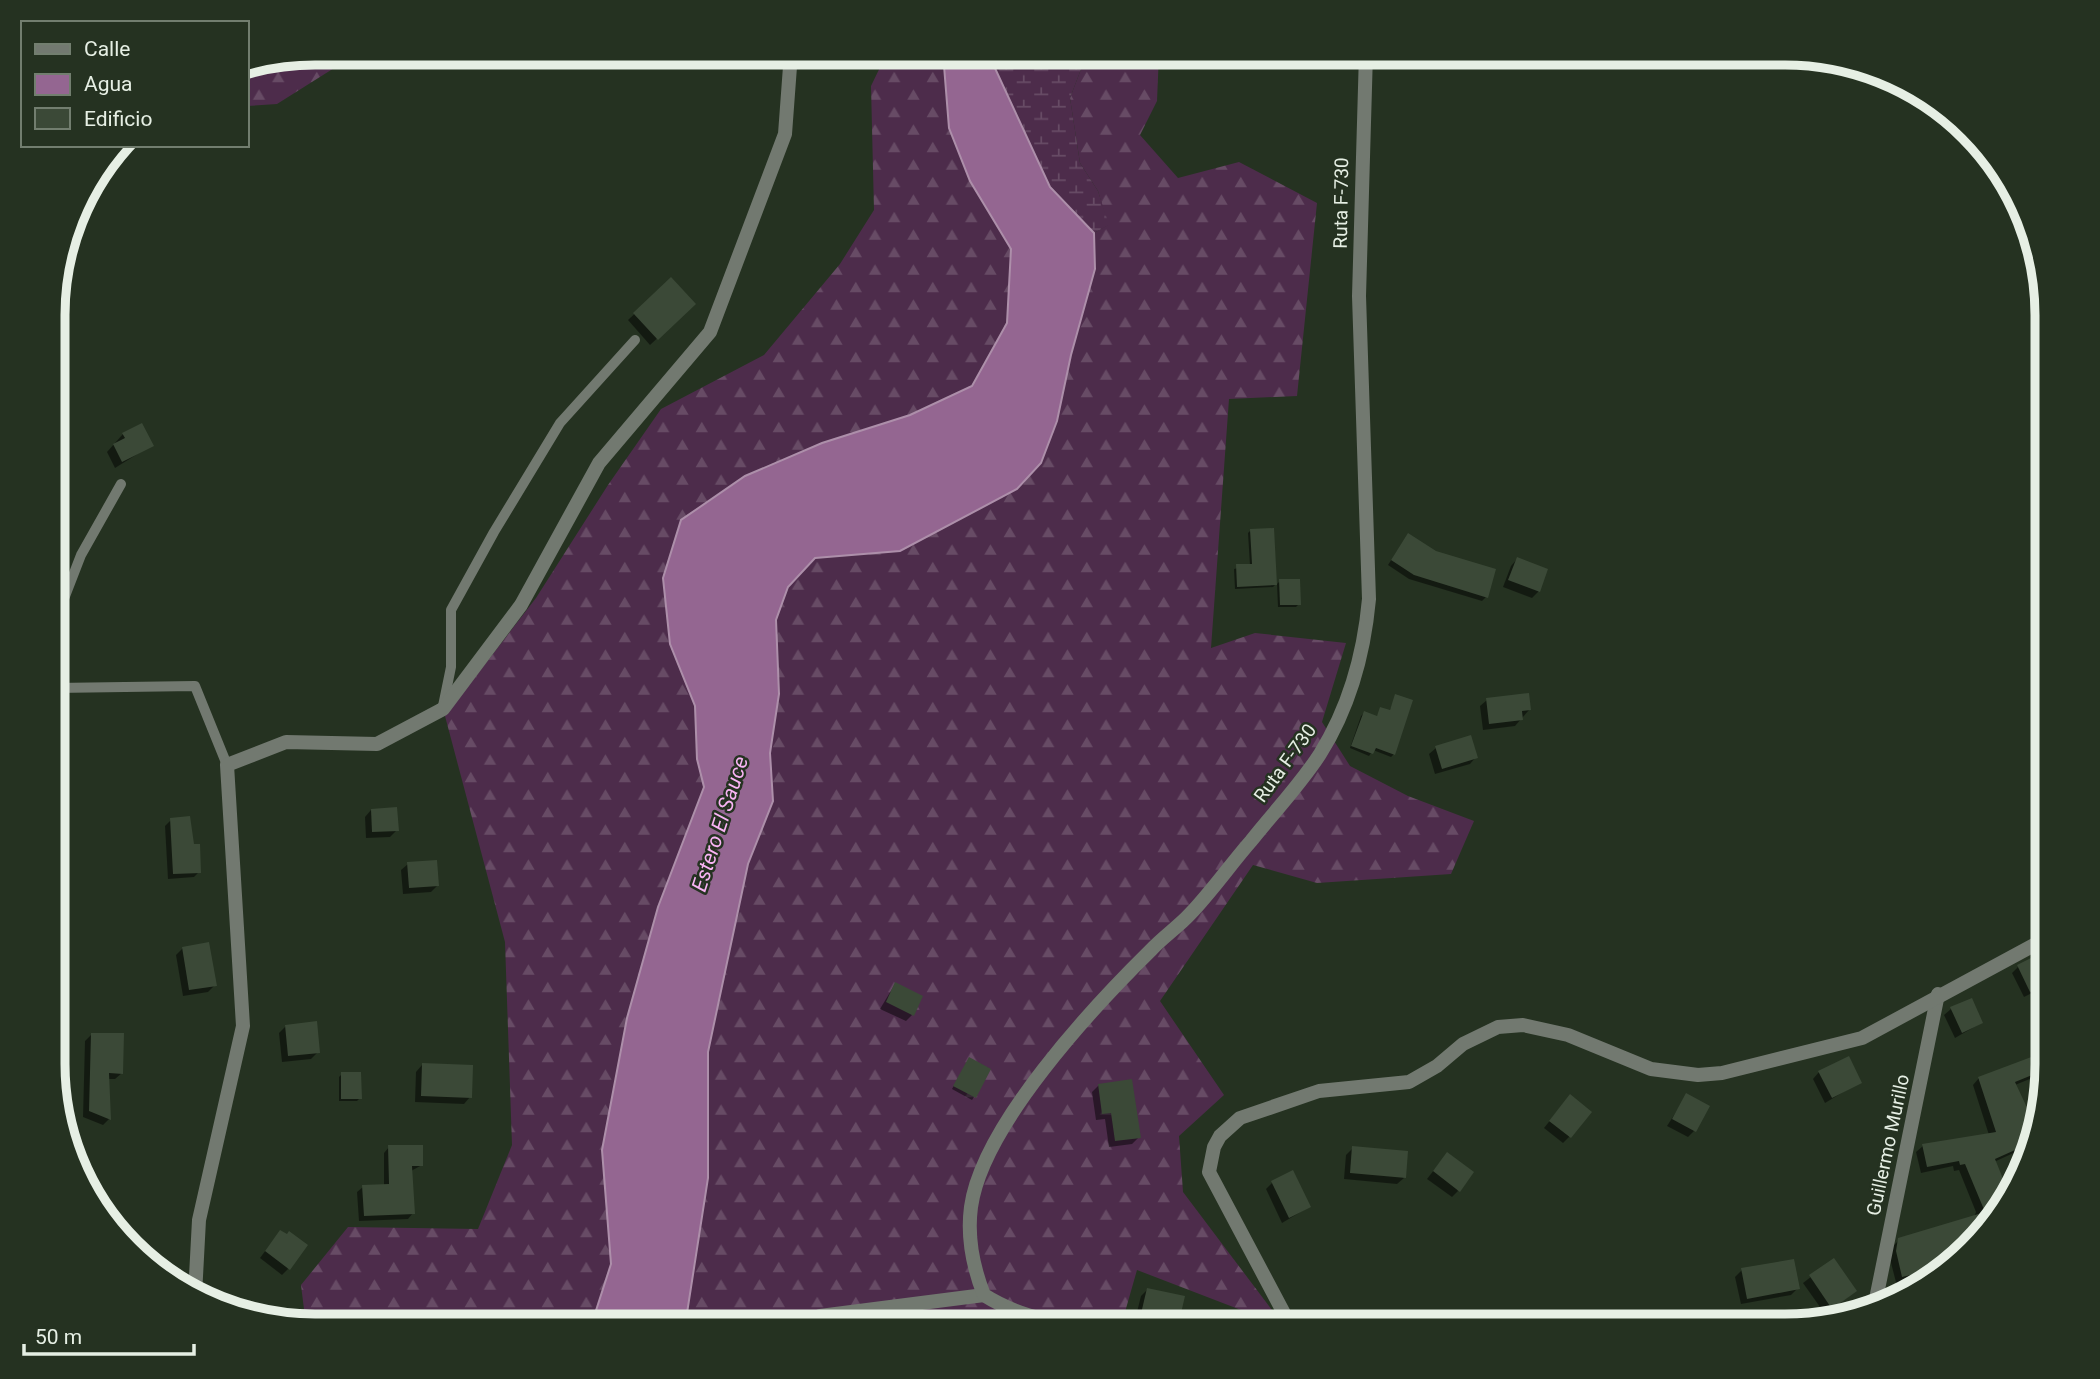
<svg xmlns="http://www.w3.org/2000/svg" width="2100" height="1379" viewBox="0 0 2100 1379" font-family="Roboto,sans-serif">
<style>
.forest{fill:url(#forest-firs)}
.wetland{fill:url(#wetland-marsh)}
.water{fill:#946691;stroke:#ad8faa;stroke-width:2}
.shadow{fill:#0007}
.building{fill:#3b4937}
.lines{fill:none;stroke-linecap:round;stroke-linejoin:round}
.service{stroke:#727970;stroke-width:10}
.minor{stroke:#727970;stroke-width:14}
.tertiary{stroke:#727970;stroke-width:14}
.labels{text-anchor:middle;dominant-baseline:central;stroke-width:5;stroke-linejoin:round;paint-order:stroke}
.street-label{font-size:19px;fill:#e6efe4;stroke:#253221}
.water-label{font-size:21px;font-style:italic;fill:#f9b4f4;stroke:#253221}
.rim{fill:none;stroke:#e6efe4;stroke-width:9}
</style>
<defs>
<pattern id="forest-firs" width="22" height="20" patternUnits="userSpaceOnUse" patternTransform="scale(1.75)"><rect width="22" height="20" fill="#4d2c4b"/><path d="M5 1l3.5 6h-7zM16 11l3.5 6h-7z" fill="#674b65"/></pattern>
<pattern id="wetland-marsh" width="20" height="14" patternUnits="userSpaceOnUse" patternTransform="scale(1.75)"><rect width="20" height="14" fill="#4d2c4b"/><path d="M1 5h8M5 5V1M11 12h8M15 12V8" fill="none" stroke="#674b65"/></pattern>
</defs>
<rect width="100%" height="100%" fill="#253221"/>
<!-- forest -->
<g class="forest">
<polygon points="315,53 358,53 277,104 247,106 247,66"/>
<polygon points="887,53 943,53 949,129 970,181 1011,249 1007,323 972,386 910,415 822,443 745,476 681,520 670,644 695,706 697,759 704,787 658,907 627,1018 602,1150 611,1264 591,1326 306,1325 301,1285 348,1227 478,1229 512,1145 505,942 445,716 536,598 608,485 661,409 764,355 840,264 874,210 871,86"/>
<polygon points="1076,53 1159,53 1157,101 1140,135 1178,178 1239,162 1317,203 1297,396 1229,399 1211,648 1255,633 1346,643 1322,722 1350,766 1408,796 1474,821 1451,874 1317,883 1253,865 1160,1001 1224,1095 1179,1136 1183,1192 1284,1326 1266,1326 1267,1320 1137,1270 1125,1312 1137,1326 685,1326 708,1178 708,1052 748,864 773,801 770,753 779,694 776,620 788,587 815,558 900,551 1057,421 1071,355 1095,269 1094,233 1108,225 1098,191 1080,163 1070,98 1083,64"/>
</g>
<!-- wetland -->
<polygon class="wetland" points="988,53 1076,53 1083,64 1070,98 1080,163 1098,191 1109,225 1094,233 1050,187"/>
<!-- water -->
<polygon class="water" points="943,53 988,53 1050,187 1094,233 1095,269 1071,355 1057,421 1041,463 1017,489 900,551 815,558 788,587 776,620 779,694 770,753 773,801 748,864 708,1052 708,1178 685,1326 591,1326 611,1264 602,1150 627,1018 658,907 704,787 697,759 695,706 670,644 663,578 681,520 745,476 822,443 910,415 972,386 1007,323 1011,249 970,181 949,128"/>
<!-- shadow -->
<g class="shadow">
<polygon points="671,280 694,304 650,345 628,320"/>
<polygon points="123,434 152,445 115,468 107,452"/>
<polygon points="1250,531 1276,584 1273,587 1235,589 1234,569 1250,565 1248,533"/>
<polygon points="1404,540 1435,553 1486,597 1482,601 1409,579 1388,565"/>
<polygon points="1517,559 1546,570 1538,592 1532,598 1503,587 1511,566"/>
<polygon points="1280,581 1299,604 1296,607 1278,607 1277,584"/>
<polygon points="1396,696 1394,754 1391,757 1373,750 1369,756 1350,748 1361,716 1364,713 1376,718 1381,709 1389,712"/>
<polygon points="1487,700 1529,710 1515,726 1483,730 1480,706"/>
<polygon points="1436,748 1476,757 1470,764 1435,774 1429,754"/>
<polygon points="371,810 397,830 390,837 366,838 365,817"/>
<polygon points="171,820 199,872 194,877 168,879 165,826"/>
<polygon points="408,864 438,885 431,892 403,894 401,870"/>
<polygon points="183,948 215,985 208,992 183,996 176,955"/>
<polygon points="2047,955 2047,1019 2036,991 2024,997 2012,973 2018,967"/>
<polygon points="895,984 912,1015 906,1021 880,1009"/>
<polygon points="1951,1009 1981,1023 1955,1038 1944,1015"/>
<polygon points="286,1026 318,1052 311,1059 282,1062 279,1033"/>
<polygon points="91,1035 122,1073 115,1079 107,1079 109,1119 103,1125 83,1117 85,1041"/>
<polygon points="2047,1048 2047,1072 2015,1085 2037,1132 2033,1144 1994,1162 2010,1196 2003,1210 1944,1265 1933,1269 1932,1276 1919,1289 1914,1285 1898,1290 1890,1259 1892,1247 1899,1240 1974,1217 1976,1212 1959,1170 1954,1171 1953,1166 1921,1173 1916,1152 1923,1146 1989,1135 1973,1085 1979,1078 2026,1061"/>
<polygon points="969,1059 974,1097 972,1100 952,1089"/>
<polygon points="422,1065 470,1097 464,1104 415,1102 416,1072"/>
<polygon points="1819,1072 1860,1082 1825,1103 1813,1079"/>
<polygon points="342,1074 360,1098 357,1101 339,1101 339,1077"/>
<polygon points="1099,1085 1139,1137 1132,1144 1109,1147 1105,1119 1096,1120 1092,1092"/>
<polygon points="1687,1095 1694,1131 1688,1137 1667,1126"/>
<polygon points="1564,1103 1569,1137 1563,1143 1544,1128"/>
<polygon points="389,1147 422,1165 411,1171 413,1213 408,1219 359,1221 357,1192 363,1187 384,1186 384,1153"/>
<polygon points="1353,1148 1404,1178 1397,1184 1344,1179 1346,1155"/>
<polygon points="1441,1161 1458,1191 1452,1197 1427,1179"/>
<polygon points="1273,1182 1309,1207 1282,1223 1266,1189"/>
<polygon points="274,1239 288,1269 282,1275 260,1258"/>
<polygon points="1833,1260 1848,1297 1825,1314 1803,1283"/>
<polygon points="1742,1270 1798,1288 1791,1295 1741,1304 1735,1277"/>
<polygon points="1147,1290 1183,1298 1176,1326 1134,1324 1141,1296"/>
<polygon points="238,1304 266,1306 265,1318 231,1313"/>
<polygon points="1244,1316 1259,1323 1257,1326 1238,1326"/>
</g>
<!-- building -->
<g class="building">
<polygon points="671,277 696,304 658,340 633,313"/>
<polygon points="142,423 154,446 122,462 113,444 125,438 122,433"/>
<polygon points="1274,528 1277,585 1237,587 1236,564 1252,564 1250,529"/>
<polygon points="1408,533 1436,551 1496,569 1488,598 1414,575 1391,560"/>
<polygon points="1517,557 1548,569 1540,592 1508,580"/>
<polygon points="1279,579 1300,579 1301,605 1280,605"/>
<polygon points="1529,693 1531,710 1522,711 1523,720 1489,724 1486,698"/>
<polygon points="1395,694 1413,700 1395,755 1376,748 1373,754 1351,746 1364,711 1377,716 1380,707 1390,710"/>
<polygon points="1471,735 1478,758 1442,769 1435,746"/>
<polygon points="397,807 399,831 372,832 371,809"/>
<polygon points="190,816 194,844 200,844 201,873 173,874 170,818"/>
<polygon points="437,860 439,886 409,888 407,862"/>
<polygon points="209,942 217,986 189,990 182,947"/>
<polygon points="2047,950 2047,984 2030,992 2017,965"/>
<polygon points="895,982 923,996 914,1016 886,1002"/>
<polygon points="1972,998 1983,1023 1962,1033 1950,1007"/>
<polygon points="317,1021 320,1053 288,1056 285,1025"/>
<polygon points="91,1033 124,1033 123,1074 109,1073 111,1120 89,1111"/>
<polygon points="2047,1051 2047,1069 2015,1082 2037,1129 2035,1141 1995,1159 2010,1196 2003,1210 1941,1268 1902,1277 1896,1251 1898,1238 1985,1212 1965,1164 1960,1165 1959,1161 1927,1167 1922,1144 1996,1132 1978,1077"/>
<polygon points="1849,1056 1862,1083 1832,1098 1818,1071"/>
<polygon points="969,1057 991,1069 976,1098 953,1086"/>
<polygon points="422,1063 473,1065 472,1098 421,1096"/>
<polygon points="341,1072 361,1072 362,1099 341,1099"/>
<polygon points="1132,1079 1141,1138 1115,1141 1111,1113 1102,1114 1098,1084"/>
<polygon points="1686,1093 1710,1106 1696,1132 1672,1119"/>
<polygon points="1570,1094 1592,1112 1571,1138 1549,1121"/>
<polygon points="388,1145 423,1145 423,1166 412,1166 415,1214 364,1216 362,1185 389,1184"/>
<polygon points="1352,1146 1408,1151 1406,1178 1350,1173"/>
<polygon points="1447,1152 1474,1172 1460,1192 1433,1171"/>
<polygon points="1293,1170 1311,1207 1289,1218 1271,1181"/>
<polygon points="280,1230 287,1234 289,1231 308,1245 290,1270 265,1251"/>
<polygon points="1834,1258 1857,1291 1832,1309 1809,1275"/>
<polygon points="1794,1259 1800,1289 1747,1299 1741,1268"/>
<polygon points="1147,1288 1185,1296 1178,1326 1140,1318"/>
</g>
<g class="lines">
<!-- service -->
<g class="service">
<polyline points="55,608 62,604 81,555 121,484"/>
<polyline points="55,688 195,686 227,765"/>
<polyline points="443,706 451,667 451,610 494,532 560,423 635,340"/>
</g>
<!-- minor -->
<g class="minor">
<polyline points="195,1295 199,1220 243,1026 227,765 286,742 377,744 443,709 521,605 599,463 710,332 785,134 791,53"/>
<polyline points="1901,1296 1919,1289"/>
<polyline points="1875,1304 1938,994"/>
<polyline points="795,1326 820,1316 984,1295"/>
<polyline points="1294,1326 1287,1319 1209,1172 1214,1147 1220,1136 1240,1118 1319,1091 1409,1082 1437,1066 1463,1044 1498,1027 1523,1025 1568,1035 1651,1069 1698,1075 1722,1073 1862,1038 2047,938"/>
</g>
<!-- tertiary -->
<path class="tertiary" d="M1077,1326C1043,1320 1014,1314 984,1295C973,1267 967,1237 971,1207C982,1126 1093,1007 1151,950C1163,937 1178,927 1190,914C1212,891 1230,865 1251,841C1274,812 1300,785 1320,754C1350,706 1364,654 1369,599L1359,296L1366,53"/>
</g>
<g class="labels">
<!-- street labels -->
<g class="street-label">
<text transform="translate(1341 203) rotate(-89)">Ruta F-730</text>
<text transform="translate(1285 763) rotate(-54)">Ruta F-730</text>
<text transform="translate(1888 1145) rotate(-78)">Guillermo Murillo</text>
</g>
<!-- water labels -->
<g class="water-label">
<text transform="translate(720 824) rotate(-72)">Estero El Sauce</text>
</g>
</g>
<!-- crop -->
<path d="M0 0H2100V1379H0ZM315 65H1785A250 250 0 0 1 2035 315V1064A250 250 0 0 1 1785 1314H315A250 250 0 0 1 65 1064V315A250 250 0 0 1 315 65Z" fill="#253221" fill-rule="evenodd"/>
<path class="rim" d="M315 65H1785A250 250 0 0 1 2035 315V1064A250 250 0 0 1 1785 1314H315A250 250 0 0 1 65 1064V315A250 250 0 0 1 315 65Z"/>
<!-- legend -->
<rect x="21" y="21" width="228" height="126" fill="#253221" stroke="#727e6f" stroke-width="2"/>
<rect x="35" y="44" width="35" height="10" fill="#727970" stroke="#727e6f" stroke-width="2"/>
<text x="84" y="56" font-size="21" fill="#e6efe4">Calle</text>
<rect x="35" y="74" width="35" height="21" fill="#946691" stroke="#727e6f" stroke-width="2"/>
<text x="84" y="91" font-size="21" fill="#e6efe4">Agua</text>
<rect x="35" y="108" width="35" height="21" fill="#3b4937" stroke="#727e6f" stroke-width="2"/>
<text x="84" y="126" font-size="21" fill="#e6efe4">Edificio</text>
<!-- scale -->
<path d="M24 1344v10h170v-10" fill="none" stroke="#e6efe4" stroke-width="3.5"/>
<text x="35" y="1344" font-size="21" fill="#e6efe4" stroke="#253221" stroke-width="5" paint-order="stroke">50 m</text>
</svg>
